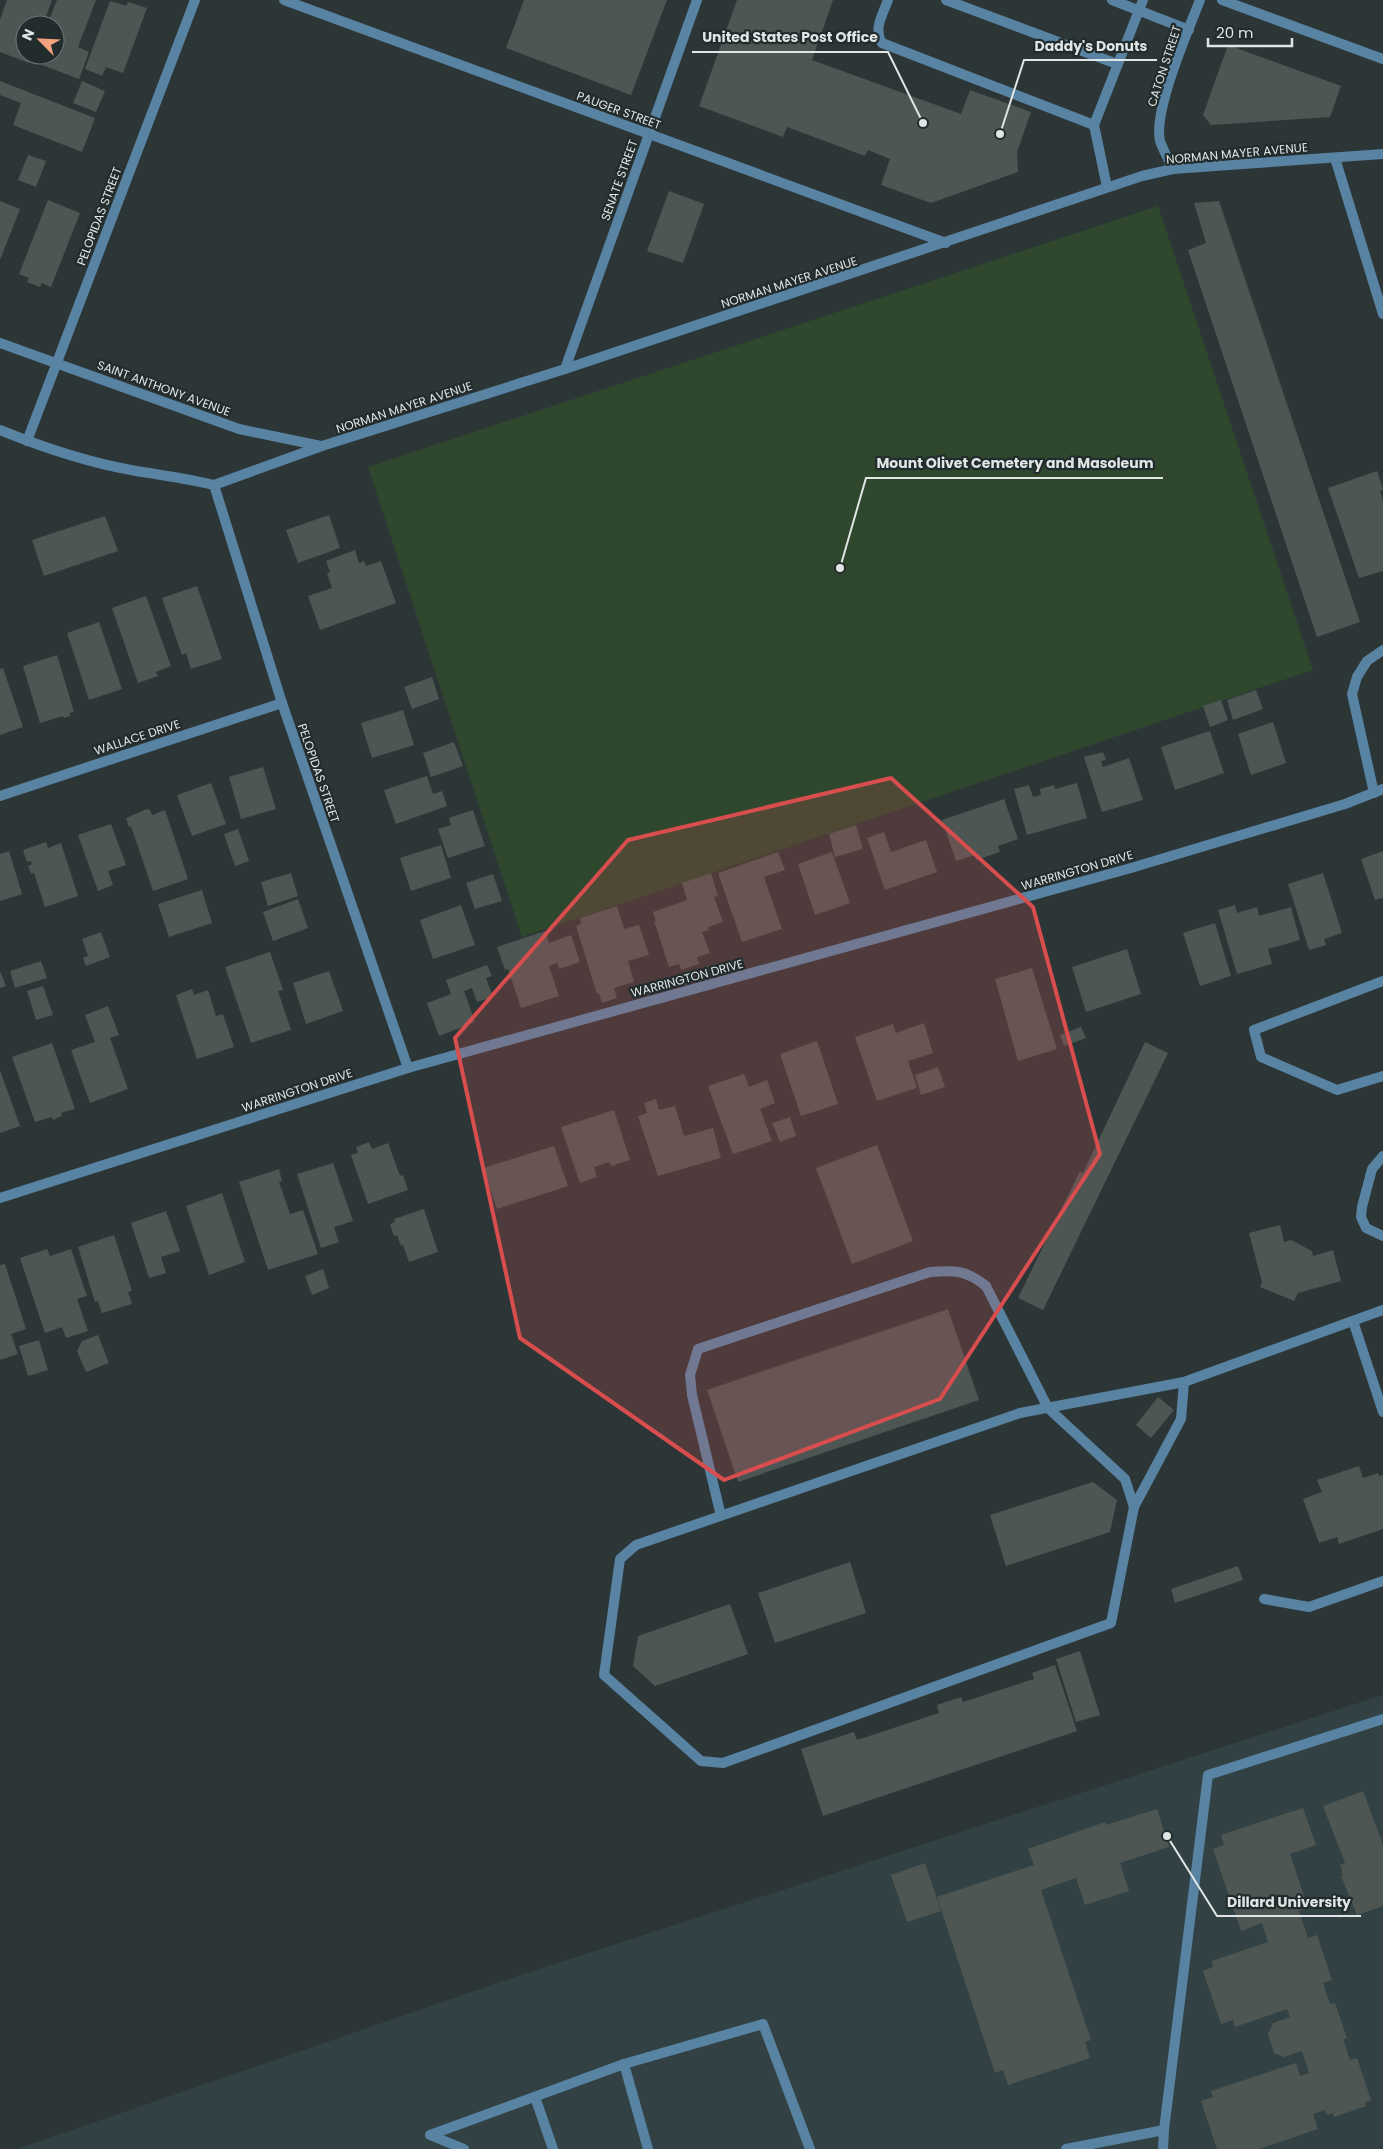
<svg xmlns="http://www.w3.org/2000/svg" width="1383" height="2149" viewBox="0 0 1383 2149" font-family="Poppins,sans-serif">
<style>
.built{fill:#324244}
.green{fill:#2e472d}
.building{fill:#4d5653}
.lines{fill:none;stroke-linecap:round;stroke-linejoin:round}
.service{stroke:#5883a2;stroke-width:10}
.minor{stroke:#5883a2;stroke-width:10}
.marked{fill:#d84e4e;fill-opacity:0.2;stroke:#d84e4e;stroke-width:4;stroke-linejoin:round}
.labels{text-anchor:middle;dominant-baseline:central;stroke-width:4.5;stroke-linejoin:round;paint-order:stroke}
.street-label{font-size:12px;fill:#e0e5e6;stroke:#232c2d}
.leader{fill:none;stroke:#e0e5e6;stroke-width:2}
.callout-dot{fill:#e0e5e6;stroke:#232c2d;stroke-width:2}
.callout-label{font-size:14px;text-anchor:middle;font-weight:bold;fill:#e0e5e6;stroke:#232c2d;stroke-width:4.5;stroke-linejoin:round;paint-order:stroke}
</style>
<rect width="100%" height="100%" fill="#2d3637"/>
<!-- built -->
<polygon class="built" points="1383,1695 1383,2149 17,2149 518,1976"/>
<!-- green -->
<polygon class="green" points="1158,206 1313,670 522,937 368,467"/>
<!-- building -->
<g class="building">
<polygon points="7,0 52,0 43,25 25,25 25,55 32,55 29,63 0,52 0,20"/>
<polygon points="57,0 96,0 78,47 89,52 79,79 34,62 36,55 55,55 55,25 47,25"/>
<polygon points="524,0 667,0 631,95 506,48"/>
<polygon points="737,0 833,0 812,60 961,114 970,90 1031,112 1017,152 1018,172 931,203 881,185 890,159 868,150 865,156 787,127 783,137 699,106"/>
<polygon points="110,1 126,6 128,2 147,8 123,73 106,67 102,76 85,69"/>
<polygon points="1228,45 1341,86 1330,117 1211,125 1203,115"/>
<polygon points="0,81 95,118 82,152 13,125 21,103 0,95"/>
<polygon points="82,81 105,91 96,112 73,103"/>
<polygon points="28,155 46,161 36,187 18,180"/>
<polygon points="669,191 704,204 683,263 647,251"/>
<polygon points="48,200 80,213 51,287 42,283 40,287 27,282 29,278 19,274"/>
<polygon points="0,201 20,209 0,260"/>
<polygon points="1219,201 1360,622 1317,637 1188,250 1206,243 1194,203"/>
<polygon points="1377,471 1383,489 1380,491 1383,501 1383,571 1359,578 1328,488"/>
<polygon points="329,515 340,548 298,563 286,530"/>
<polygon points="105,516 118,551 44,576 32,540"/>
<polygon points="355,550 359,563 364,561 366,566 381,561 396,603 320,630 308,596 332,588 327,573 330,572 326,561"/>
<polygon points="197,586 222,659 191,669 186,653 182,655 162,598"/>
<polygon points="146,596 171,666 156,672 158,676 138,683 112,608"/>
<polygon points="99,622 122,689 89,700 67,633"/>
<polygon points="57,655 74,712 69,713 71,716 64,718 63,716 40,723 23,666"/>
<polygon points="3,668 23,727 0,735 0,669"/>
<polygon points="432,677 439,699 412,709 404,687"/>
<polygon points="1256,690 1263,709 1233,720 1227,700"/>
<polygon points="1221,700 1228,720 1210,727 1203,706"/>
<polygon points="403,710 414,745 372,758 361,723"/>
<polygon points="1273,722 1286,763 1251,775 1238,734"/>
<polygon points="1210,731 1224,773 1175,790 1161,747"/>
<polygon points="454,742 463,766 431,777 423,753"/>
<polygon points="1103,752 1106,760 1101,761 1103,767 1129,758 1143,800 1102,812 1084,757"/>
<polygon points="263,767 276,809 241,819 229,777"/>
<polygon points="427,776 433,794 442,791 447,806 396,824 384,790"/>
<polygon points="211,783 226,824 192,836 177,795"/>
<polygon points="1077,783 1087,818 1027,835 1014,789 1029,785 1033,797 1041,795 1040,789 1054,785 1055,789"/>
<polygon points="1004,799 1018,839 998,846 1000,852 976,860 975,855 956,861 942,820"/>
<polygon points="147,809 150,810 152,815 165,810 188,879 153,891 131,826 129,827 126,818"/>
<polygon points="473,810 485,846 448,858 438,829 451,825 449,818"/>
<polygon points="111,824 126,865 108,871 113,885 98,891 78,835"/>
<polygon points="856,825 863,849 835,857 829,834"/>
<polygon points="238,829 249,861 235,866 224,834"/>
<polygon points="884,832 891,852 926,840 937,872 885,890 867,838"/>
<polygon points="46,842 48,848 61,843 78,896 45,907 34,873 31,874 28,866 32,864 31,861 27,862 23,850"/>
<polygon points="441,845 451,878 411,891 400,858"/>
<polygon points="9,851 22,894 0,901 0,854"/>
<polygon points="1383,851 1383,898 1375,900 1361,859"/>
<polygon points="778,852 785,870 764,877 782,929 742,942 718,873"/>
<polygon points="832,852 850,903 815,915 798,864"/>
<polygon points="291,873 298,896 268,906 261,882"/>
<polygon points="711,873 718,896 714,897 723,922 708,927 709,930 702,932 710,953 697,957 699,964 681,970 679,964 669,967 654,921 656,921 653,912 687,900 682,883"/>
<polygon points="1323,873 1342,933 1324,939 1326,945 1309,950 1288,884"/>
<polygon points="493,874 502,901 475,909 466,883"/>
<polygon points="202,890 212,923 169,937 158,904"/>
<polygon points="298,899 308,928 273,941 263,912"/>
<polygon points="461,905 475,945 433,959 420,920"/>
<polygon points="1235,905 1237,913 1257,907 1259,916 1291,907 1300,940 1268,949 1272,964 1237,974 1218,910"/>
<polygon points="617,906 624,929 639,925 649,955 628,961 634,982 614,988 617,998 602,1003 599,993 597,994 576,926 581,924 580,918"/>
<polygon points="1215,923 1231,976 1200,986 1183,933"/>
<polygon points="545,931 549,943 571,935 580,962 559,969 557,963 549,966 559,996 521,1008 508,969 505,970 497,947"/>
<polygon points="101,932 110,957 86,966 83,958 88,956 82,939"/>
<polygon points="1127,949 1141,994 1086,1012 1072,967"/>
<polygon points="270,952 283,990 278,991 291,1030 251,1043 225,967"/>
<polygon points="41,961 47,978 15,988 10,971"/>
<polygon points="487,965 492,976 486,978 493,997 477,1002 472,988 464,991 475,1022 439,1036 427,1003 451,994 446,980"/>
<polygon points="1032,968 1057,1049 1018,1061 995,979"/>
<polygon points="0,971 6,986 0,988"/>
<polygon points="329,971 343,1011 306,1024 293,983"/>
<polygon points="43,986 53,1015 36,1020 27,991"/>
<polygon points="192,989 194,995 208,990 216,1016 223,1014 234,1047 197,1059 176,995"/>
<polygon points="108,1006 119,1035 110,1038 128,1089 90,1103 71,1050 95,1042 85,1015"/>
<polygon points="924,1023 933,1053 908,1061 917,1088 877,1101 855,1037 893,1024 896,1033"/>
<polygon points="1081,1027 1086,1038 1064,1046 1060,1035"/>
<polygon points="817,1041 838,1104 801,1116 780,1054"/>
<polygon points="1145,1042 1168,1053 1043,1310 1018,1298 1080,1171 1083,1173"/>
<polygon points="52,1043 75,1109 61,1113 62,1116 53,1120 52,1117 35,1122 12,1057"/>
<polygon points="938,1067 945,1087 921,1095 915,1075"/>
<polygon points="0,1070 20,1126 0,1133"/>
<polygon points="744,1074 749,1087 767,1080 775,1103 760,1109 772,1141 733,1154 708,1086"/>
<polygon points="656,1099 659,1110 675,1106 684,1136 713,1128 721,1158 658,1176 638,1116 647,1113 644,1103"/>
<polygon points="614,1110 630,1160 611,1166 609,1162 594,1167 597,1177 580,1183 561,1127"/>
<polygon points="790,1117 796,1136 780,1142 772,1123"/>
<polygon points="369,1142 372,1149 388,1143 400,1176 403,1175 408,1190 368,1204 351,1155 358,1153 356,1147"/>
<polygon points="877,1145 913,1241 852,1264 816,1168"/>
<polygon points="554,1146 568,1186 497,1209 483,1168"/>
<polygon points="333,1163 353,1221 334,1227 339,1242 321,1248 297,1174"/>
<polygon points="279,1169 282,1181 279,1182 290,1214 303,1210 318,1254 268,1270 239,1182"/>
<polygon points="222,1193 245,1262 209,1275 186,1206"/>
<polygon points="424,1209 438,1252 409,1262 403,1245 401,1246 397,1235 394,1236 390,1224 395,1222 394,1219"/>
<polygon points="166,1211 180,1251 161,1257 166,1273 149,1278 131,1223"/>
<polygon points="1280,1225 1284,1242 1291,1240 1312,1251 1313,1256 1333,1250 1341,1281 1298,1293 1294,1301 1260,1287 1262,1282 1249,1233"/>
<polygon points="114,1235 132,1291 128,1292 132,1304 102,1313 98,1301 95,1302 78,1247"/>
<polygon points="47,1249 50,1256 71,1249 87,1296 77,1299 88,1331 66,1338 62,1327 45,1333 20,1258"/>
<polygon points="5,1264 26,1329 11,1334 18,1354 0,1360 0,1265"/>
<polygon points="323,1269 329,1288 312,1295 305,1276"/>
<polygon points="948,1309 979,1400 738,1482 707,1390"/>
<polygon points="98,1335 109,1363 86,1372 77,1351 82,1341"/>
<polygon points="39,1340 48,1370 28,1376 19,1346"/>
<polygon points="1158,1397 1174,1410 1151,1438 1136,1425"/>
<polygon points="1359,1466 1363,1478 1378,1473 1379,1476 1383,1475 1383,1529 1339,1544 1337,1537 1319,1543 1303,1499 1322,1492 1317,1480"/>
<polygon points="1093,1482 1117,1500 1110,1532 1006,1566 990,1515"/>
<polygon points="850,1562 866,1613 775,1643 758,1593"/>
<polygon points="1238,1566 1243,1580 1175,1603 1171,1589"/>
<polygon points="730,1604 748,1654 655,1686 633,1666 638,1636"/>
<polygon points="1080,1651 1100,1715 1076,1722 1056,1659"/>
<polygon points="1055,1665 1077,1731 823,1816 801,1749 854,1732 857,1740 939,1713 937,1705 961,1697 963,1702 1034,1679 1032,1673"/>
<polygon points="1363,1791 1383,1845 1383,1906 1357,1915 1341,1876 1343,1875 1340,1865 1345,1863 1323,1806"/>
<polygon points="1303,1808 1316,1845 1290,1854 1308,1908 1299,1911 1308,1938 1317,1935 1332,1980 1323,1983 1330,2004 1335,2003 1347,2038 1343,2039 1350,2060 1357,2058 1371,2100 1365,2103 1366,2106 1334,2117 1333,2113 1327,2115 1325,2110 1313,2114 1318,2129 1259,2149 1217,2149 1201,2101 1213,2097 1211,2091 1296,2063 1300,2076 1309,2073 1302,2051 1284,2057 1274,2053 1268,2034 1273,2023 1290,2017 1287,2009 1235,2027 1233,2020 1221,2024 1203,1971 1213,1967 1212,1961 1268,1942 1262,1923 1241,1931 1213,1849 1224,1845 1221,1835"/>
<polygon points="1157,1809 1169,1847 1120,1863 1129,1891 1085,1905 1076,1878 1041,1890 1091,2040 1085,2042 1090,2058 1008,2085 1003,2070 995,2073 937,1897 1034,1865 1028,1849 1105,1822 1106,1825"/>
<polygon points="925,1863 941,1911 907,1922 891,1875"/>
</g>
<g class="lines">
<!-- service -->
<g class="service">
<path d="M888,0C883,14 873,29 882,43L1094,125"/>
<polyline points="946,0 1117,64"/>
<polyline points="1112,0 1189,30"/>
<polyline points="1222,0 1383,59"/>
<polyline points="1335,158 1383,314"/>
<polyline points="1107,187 1094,125 1143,0"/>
<polyline points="1374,793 1352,694 1357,677 1367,661 1383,650"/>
<polyline points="1383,981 1254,1030 1261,1057 1337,1090 1383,1076"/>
<polyline points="1383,1156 1372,1169 1362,1207 1361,1217 1366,1228 1383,1236"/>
<polyline points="1353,1321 1383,1412"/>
<polyline points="1134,1507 1181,1419 1184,1382"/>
<path d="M721,1516L692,1395L690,1375L698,1349L930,1272C955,1270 966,1270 986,1286L1048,1408L1125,1479L1134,1507L1111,1623L723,1763L701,1761L604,1675L620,1559L636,1545L1020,1413L1184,1382L1383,1310"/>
<polyline points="1264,1599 1309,1607 1383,1581"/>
<polyline points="624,2064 763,2024 810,2149"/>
<polyline points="535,2097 553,2149"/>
<polyline points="464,2149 430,2135 624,2064 648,2149"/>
<polyline points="1066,2149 1164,2130"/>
<polyline points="1163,2149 1164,2130 1208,1775 1383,1719"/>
</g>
<!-- minor -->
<g class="minor">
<polyline points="284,0 946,243"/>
<path d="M1173,169C1169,160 1163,150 1160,141C1153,111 1188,31 1200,0"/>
<polyline points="0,343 239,429 321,446"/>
<polyline points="565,369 697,0"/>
<path d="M0,430C42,447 86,462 131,470C159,475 186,478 214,485"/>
<polyline points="27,441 195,0"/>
<polyline points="214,485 322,446 565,369 1142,176 1173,169 1383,154"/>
<polyline points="214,485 282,703 408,1068"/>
<polyline points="0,796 282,703"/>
<polyline points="0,1198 408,1068 1131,868 1345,804 1383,789"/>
</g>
</g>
<!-- marked area -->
<path class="marked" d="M891,778L1033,907L1100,1154L940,1399L724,1480L520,1338L455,1038L628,840Z"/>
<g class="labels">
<!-- street labels -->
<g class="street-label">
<text transform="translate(1164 66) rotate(-72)">CATON STREET</text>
<text transform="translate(619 110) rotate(20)">PAUGER STREET</text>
<text transform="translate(1237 153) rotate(-5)">NORMAN MAYER AVENUE</text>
<text transform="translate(619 180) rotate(-70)">SENATE STREET</text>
<text transform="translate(99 216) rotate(-69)">PELOPIDAS STREET</text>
<text transform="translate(789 282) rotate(-18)">NORMAN MAYER AVENUE</text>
<text transform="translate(164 388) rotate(20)">SAINT ANTHONY AVENUE</text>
<text transform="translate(404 407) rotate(-18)">NORMAN MAYER AVENUE</text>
<text transform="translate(137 737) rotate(-18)">WALLACE DRIVE</text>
<text transform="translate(319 773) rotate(71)">PELOPIDAS STREET</text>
<text transform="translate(1077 870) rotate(-16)">WARRINGTON DRIVE</text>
<text transform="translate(687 978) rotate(-15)">WARRINGTON DRIVE</text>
<text transform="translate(297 1090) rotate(-18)">WARRINGTON DRIVE</text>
</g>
</g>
<!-- callouts -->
<path class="leader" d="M923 123L888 52H692M1000 134L1024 60H1157M840 568L866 478H1163M1167 1836L1217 1916H1361"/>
<g class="callout-dot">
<circle cx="923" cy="123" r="5"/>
<circle cx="1000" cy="134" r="5"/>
<circle cx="840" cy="568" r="5"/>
<circle cx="1167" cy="1836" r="5"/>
</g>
<g class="callout-label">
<text x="790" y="42">United States Post Office</text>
<text x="1091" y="51">Daddy's Donuts</text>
<text x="1015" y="468">Mount Olivet Cemetery and Masoleum</text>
<text x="1289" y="1907">Dillard University</text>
</g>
<!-- north arrow -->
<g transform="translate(40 40) rotate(294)"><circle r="24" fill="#232c2d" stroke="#6f7677"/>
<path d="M0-4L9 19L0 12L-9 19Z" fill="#f1a17d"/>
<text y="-8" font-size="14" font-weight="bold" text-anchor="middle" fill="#e0e5e6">N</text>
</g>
<!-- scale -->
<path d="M1208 38v8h84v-8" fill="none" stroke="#e0e5e6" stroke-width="2.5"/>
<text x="1216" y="38" font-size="15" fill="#e0e5e6" stroke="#232c2d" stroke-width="4" paint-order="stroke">20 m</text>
</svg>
